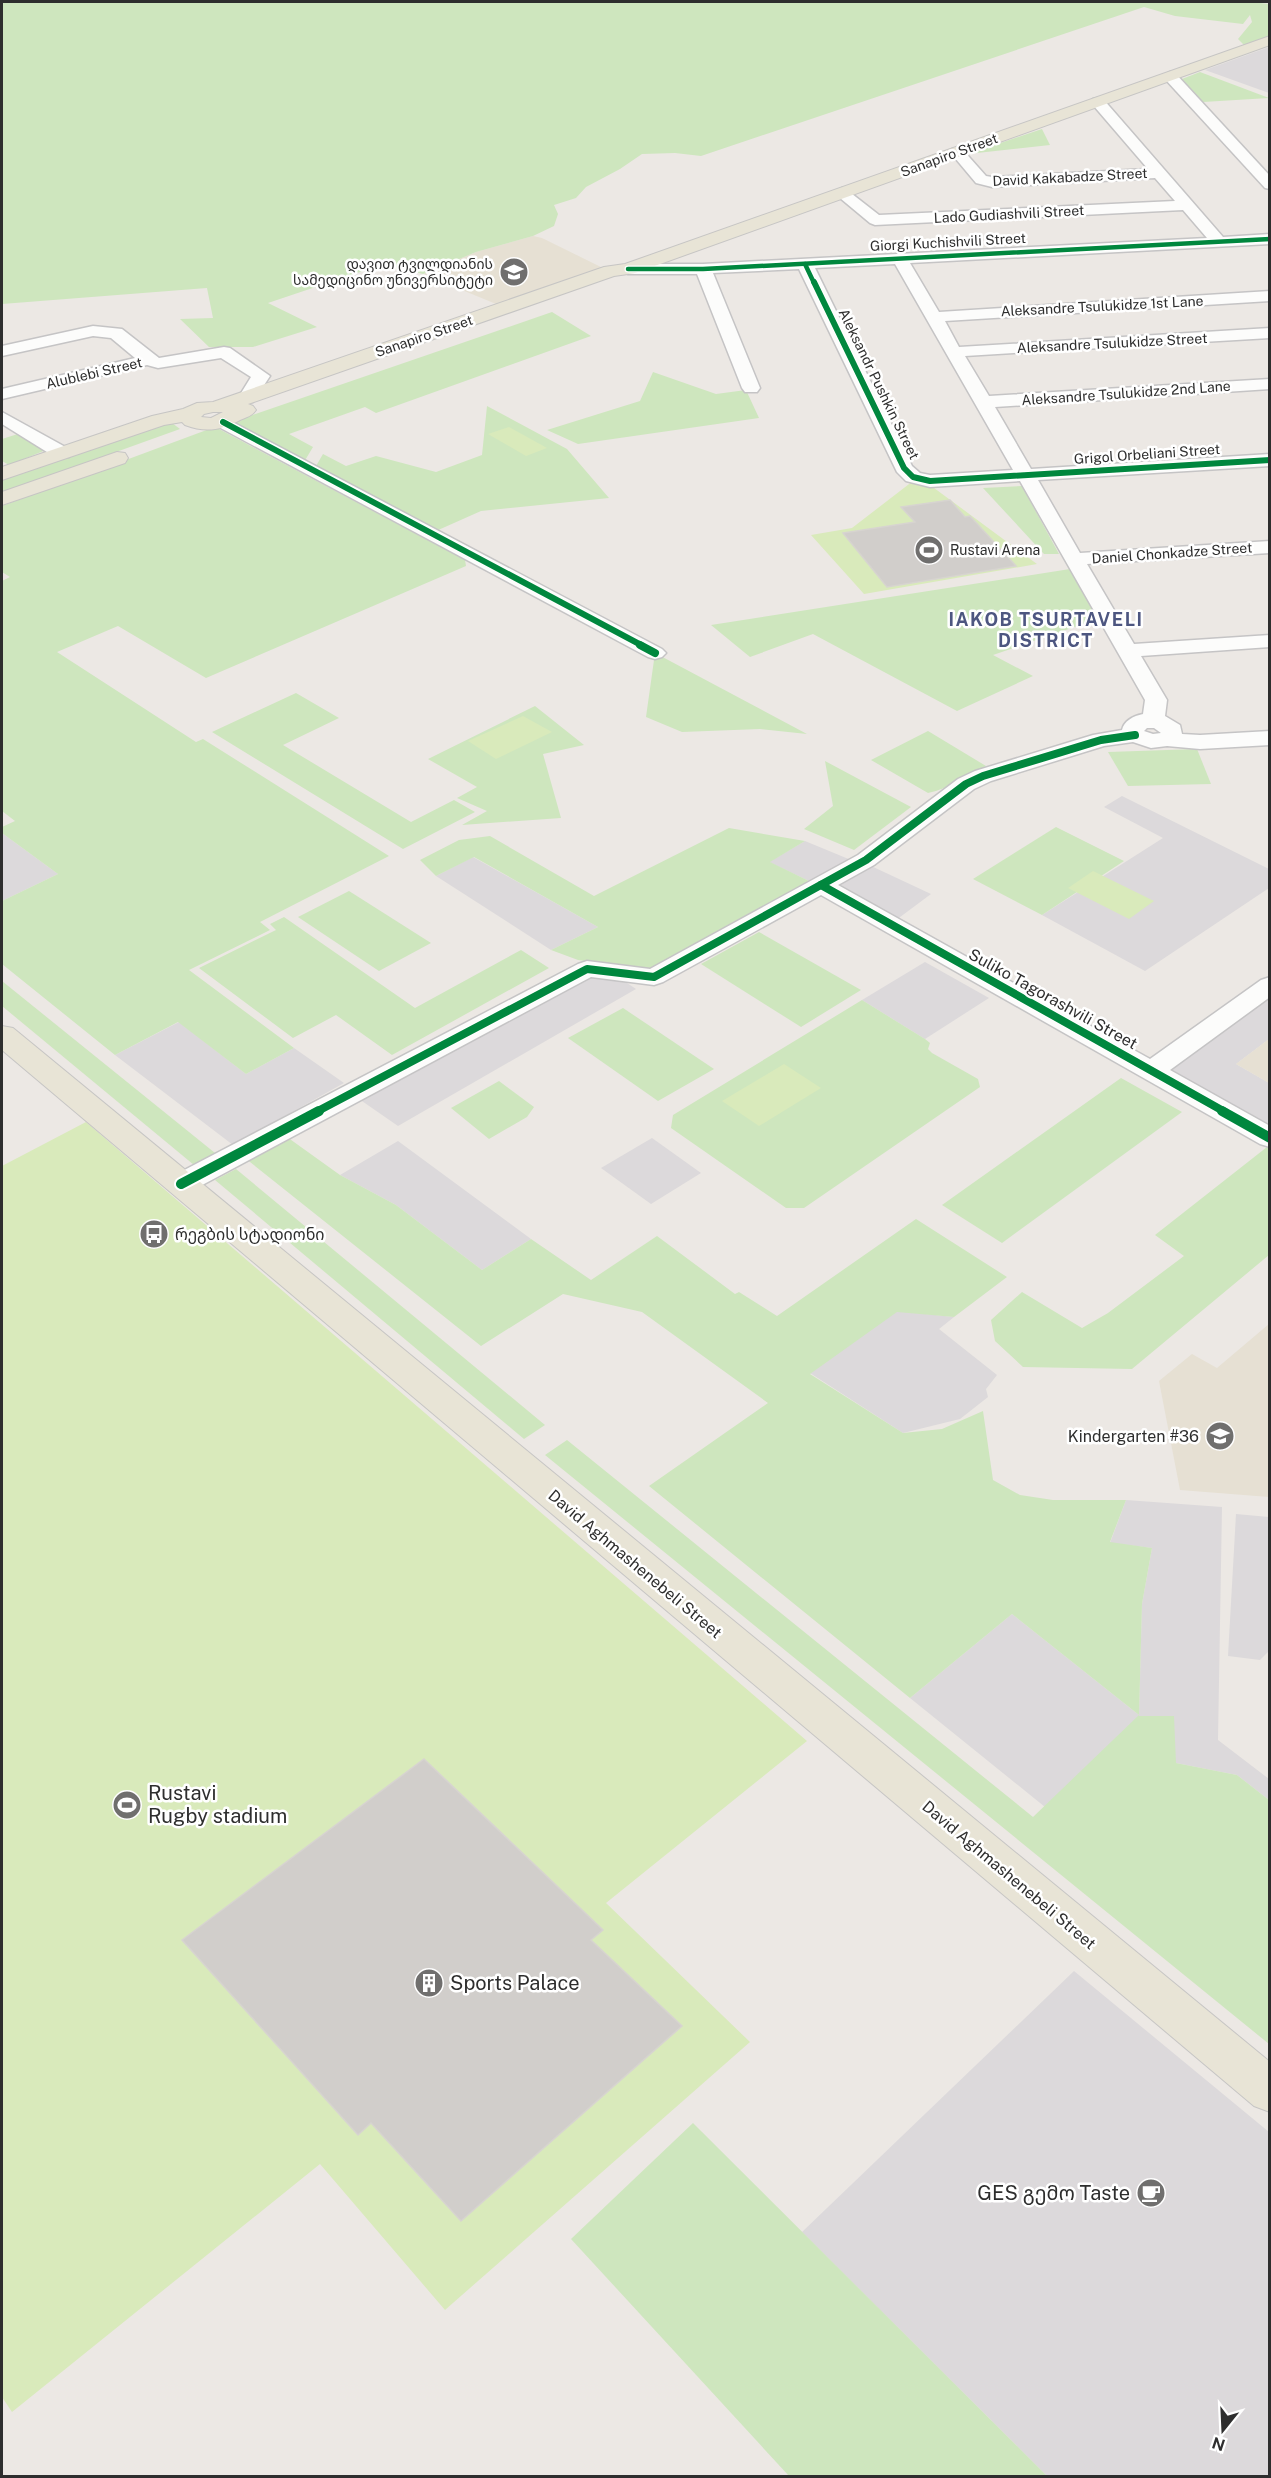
<svg xmlns="http://www.w3.org/2000/svg" width="1271" height="2478" viewBox="0 0 1271 2478" font-family="'Public Sans','Noto Sans Georgian',sans-serif">
<style>
.industrial{fill:#dcd9db}
.education{fill:#e6e0d3}
.green{fill:#cee6be}
.pitch{fill:#d9eabb}
.building{fill:#d1cecb;stroke:#d7d4d0;stroke-width:1.5}
.lines{fill:none;stroke-linecap:round;stroke-linejoin:round}
.minor-casing{stroke:#c5c4c5;stroke-width:3}
.major-casing{stroke:#c6c5c4;stroke-width:2}
.minor{fill:#fcfcfb;fill-rule:evenodd}
.major{fill:#e8e4d6;fill-rule:evenodd}
.cycleway-far3-casing{stroke:#fff;stroke-width:7}
.cycleway-far2-casing{stroke:#fff;stroke-width:8}
.cycleway-far1-casing{stroke:#fff;stroke-width:10}
.cycleway-casing{stroke:#fff;stroke-width:14}
.cycleway-far3{stroke:#00873e;stroke-width:4.5}
.cycleway-far2{stroke:#00873e;stroke-width:6}
.cycleway-far1{stroke:#00873e;stroke-width:8}
.cycleway{stroke:#00873e;stroke-width:10}
.labels{text-anchor:middle;dominant-baseline:central;stroke-width:5;stroke-linejoin:round;paint-order:stroke}
.far-street-label{font-size:14px;fill:#2e2e2e;stroke:#fff}
.far-poi-label{font-size:14px;fill:#2e2e2e;stroke:#fff;text-anchor:end}
.street-label{font-size:16px;fill:#2e2e2e;stroke:#fff}
.poi-label{font-size:16px;fill:#2e2e2e;stroke:#fff;text-anchor:start}
.far-district-label{font-size:18px;font-weight:bold;letter-spacing:1.5px;fill:#4d5680;stroke:#fff}
.near-poi-label{font-size:20px;fill:#2e2e2e;stroke:#fff;text-anchor:start}
</style>
<rect width="100%" height="100%" fill="#ece8e4"/>
<!-- industrial -->
<g class="industrial">
<polygon points="1269,47 1269,93 1205,70"/>
<polygon points="1122,796 1269,869 1269,888 1145,971 1042,915 1163,838 1104,807"/>
<polygon points="2,833 58,874 2,901"/>
<polygon points="805,841 851,860 811,882 769,862"/>
<polygon points="473,857 598,927 551,950 436,876"/>
<polygon points="869,865 931,894 892,923 830,888"/>
<polygon points="925,962 989,998 925,1039 862,1000"/>
<polygon points="595,973 615,975 636,989 398,1126 359,1099"/>
<polygon points="1269,995 1269,1039 1236,1064 1269,1083 1269,1127 1166,1070"/>
<polygon points="179,1022 246,1074 294,1048 344,1083 233,1145 115,1055"/>
<polygon points="652,1138 701,1173 651,1204 601,1168"/>
<polygon points="398,1141 531,1239 482,1270 396,1205 340,1175"/>
<polygon points="897,1311 954,1317 939,1329 997,1375 986,1389 988,1397 960,1419 903,1433 810,1373"/>
<polygon points="1126,1500 1222,1507 1218,1740 1269,1779 1269,1800 1237,1775 1176,1763 1139,1716 1045,1807 910,1698 1012,1614 1139,1715 1142,1604 1152,1548 1110,1543"/>
<polygon points="1236,1514 1269,1517 1269,1651 1260,1660 1228,1656"/>
<polygon points="1074,1971 1269,2132 1269,2476 1047,2476 802,2232"/>
</g>
<!-- education -->
<g class="education">
<polygon points="533,236 542,238 607,270 501,306 423,274 476,252"/>
<polygon points="1269,1039 1269,1083 1236,1064"/>
<polygon points="1269,1324 1269,1497 1180,1490 1159,1381 1192,1354 1217,1368"/>
</g>
<!-- green -->
<g class="green">
<polygon points="2,2 1252,2 1269,4 1270,38 1246,47 1238,39 1252,22 1250,15 1243,24 1175,16 1144,7 701,156 675,153 642,154 620,169 586,187 576,198 554,205 558,214 554,226 533,236 476,252 423,274 384,264 268,303 317,327 253,347 209,347 180,319 213,318 207,288 2,304"/>
<polygon points="1200,72 1269,98 1203,102 1182,79"/>
<polygon points="1042,129 1050,145 968,154"/>
<polygon points="552,312 591,336 376,413 365,407 289,434 313,447 304,462 232,422"/>
<polygon points="653,372 716,394 746,390 759,418 578,444 547,430 640,401"/>
<polygon points="487,406 567,449 609,498 481,511 436,531 316,466 323,454 346,466 376,456 436,472 482,455"/>
<polygon points="165,423 172,423 180,429 2,493 2,480"/>
<polygon points="212,428 219,429 465,560 466,566 206,678 118,626 57,652 196,742 203,739 389,856 260,922 270,930 189,970 294,1048 246,1074 178,1022 115,1055 2,964 2,901 58,874 2,833 2,827 15,821 2,811 2,581 10,577 2,572 2,506"/>
<polygon points="21,433 46,450 9,465 2,461 2,439"/>
<polygon points="1022,486 1059,554 1044,554 983,488"/>
<polygon points="1070,569 1074,570 1101,618 993,655 1033,676 957,711 813,634 750,657 711,625"/>
<polygon points="655,653 807,734 760,729 682,732 646,717"/>
<polygon points="296,693 339,718 283,745 411,822 454,800 475,812 403,849 212,732"/>
<polygon points="535,706 584,745 543,754 561,818 462,825 487,811 457,798 477,787 428,759"/>
<path d="M928,731L986,766C965,775 950,789 928,793L871,760Z"/>
<polygon points="1197,749 1211,784 1128,786 1108,752"/>
<polygon points="825,761 911,807 854,850 804,829 833,806"/>
<polygon points="1056,827 1124,861 1042,915 973,879"/>
<polygon points="729,828 805,841 770,862 811,882 647,970 578,960 551,950 598,927 474,857 436,876 420,860 459,840 490,836 594,896"/>
<polygon points="349,891 431,943 379,971 298,917"/>
<polygon points="284,917 415,1008 521,950 549,968 392,1055 336,1015 293,1038 199,968 276,930 270,924"/>
<polygon points="759,932 861,990 801,1027 701,964"/>
<polygon points="2,981 215,1153 194,1165 2,1006"/>
<polygon points="862,1000 925,1039 930,1043 928,1049 932,1053 978,1079 980,1087 804,1208 786,1208 671,1128 673,1115"/>
<polygon points="623,1008 714,1069 658,1101 568,1038"/>
<polygon points="1121,1078 1182,1112 1002,1243 942,1205"/>
<polygon points="499,1081 534,1107 527,1117 489,1139 451,1108"/>
<polygon points="287,1137 340,1175 396,1205 482,1270 531,1239 591,1280 657,1236 735,1294 739,1292 777,1316 916,1219 1007,1277 954,1317 897,1312 810,1374 903,1433 942,1429 983,1411 993,1480 1020,1495 1053,1500 1126,1500 1110,1542 1152,1548 1142,1604 1139,1716 1174,1716 1176,1763 1237,1775 1269,1800 1269,2044 545,1455 567,1440 1033,1817 1139,1715 1012,1614 910,1698 649,1486 768,1403 642,1312 563,1294 481,1346 245,1158"/>
<polygon points="1267,1147 1270,1148 1269,1255 1132,1369 1023,1367 995,1341 991,1320 1022,1292 1082,1328 1108,1313 1184,1256 1155,1235"/>
<polygon points="236,1169 545,1425 524,1439 215,1180"/>
<polygon points="693,2123 1047,2476 789,2476 571,2239"/>
</g>
<!-- pitch -->
<g class="pitch">
<polygon points="509,427 547,448 526,456 488,434"/>
<polygon points="913,481 930,485 1037,564 864,594 811,535 852,528"/>
<polygon points="523,716 552,732 496,759 468,741"/>
<polygon points="1093,871 1154,901 1129,919 1068,888"/>
<polygon points="784,1064 821,1088 759,1126 722,1101"/>
<polygon points="86,1122 807,1741 606,1903 750,2042 445,2310 320,2164 12,2412 2,2397 2,1166"/>
</g>
<!-- building -->
<g class="building">
<polygon points="950,500 965,517 970,516 1016,566 887,587 843,533 915,522 901,507"/>
<polygon points="424,1759 603,1930 591,1940 682,2026 461,2221 371,2123 358,2135 182,1940"/>
</g>
<g class="lines">
<!-- minor casing -->
<g class="minor-casing">
<g id="minor">
<polygon points="1170,72 1175,73 1270,176 1270,189 1265,188 1165,79 1163,76"/>
<path d="M1098,98L1103,99L1223,237L1270,234V244L910,263L939,312L1270,291V301L945,321L959,347L1270,328V338L965,356L989,396L1270,379V389L995,407L1031,469L1270,454V466L1038,480L1080,553L1270,541V553L1087,564L1134,644L1270,635V647L1141,656L1167,700L1165,716L1180,725L1182,734L1200,735L1270,731V745L1200,749L1167,746L1151,748L1133,742L1104,746L991,781L974,789L874,865L838,885L1150,1059L1261,980L1270,977V997L1170,1070L1270,1126V1147L1260,1144L821,895L663,982L654,985L591,977L191,1191L181,1193L171,1191L167,1184L171,1177L578,964L587,961L650,969L858,855L958,779L975,771L1093,735L1122,730C1124,721 1133,716 1143,714L1145,700L1020,481L930,487L906,481L897,472L799,269L713,273L760,388L757,392H745L742,388L697,274H628L620,269L628,264H703L1207,238L1183,210L875,225L870,223L834,193L842,188L847,190L879,215L1175,201L1155,178L992,187L976,183L950,152L952,149H962L986,176L992,177L1148,169L1093,105L1091,102L1093,99ZM895,264L1013,470L930,475L920,473L912,466L815,268ZM1147,728H1154L1161,733L1153,734L1144,731Z"/>
<polygon points="93,326 122,329 159,358 224,347 230,348 270,376 253,402 241,402 238,398 251,377 221,358 158,368 147,365 2,399 2,389 135,358 111,338 93,336 2,356 2,346"/>
<polygon points="2,412 69,449 71,453 69,457 55,457 2,424"/>
<polygon points="223,417 662,649 666,653 662,657 655,659 648,657 217,426 214,422 217,418"/>
</g>
</g>
<!-- major casing -->
<g class="major-casing">
<g id="major">
<path d="M1270,36V45L635,273L614,276L248,404L253,406L256,410C252,416 247,417 240,420C221,430 206,433 185,425L182,422L164,425L2,480V467L152,416L183,409L197,403L213,402L604,267L625,264ZM213,412H223L211,418L201,417L204,414Z"/>
<polygon points="117,452 125,453 128,458 125,463 2,505 2,492"/>
<polygon points="2,1026 13,1028 1270,2062 1270,2112 1254,2106 2,1050"/>
</g>
</g>
<!-- minor -->
<use href="#minor" class="minor"/>
<!-- major -->
<use href="#major" class="major"/>
<!-- cycleway-far3 casing -->
<g class="cycleway-far3-casing">
<g id="cycleway-far3">
<polyline points="805,264 814,283"/>
<polyline points="628,269 703,269 1270,239"/>
</g>
</g>
<!-- cycleway-far2 casing -->
<g class="cycleway-far2-casing">
<g id="cycleway-far2">
<polyline points="814,282 904,468 913,477 930,481 1270,460"/>
<polyline points="223,422 643,646"/>
</g>
</g>
<!-- cycleway-far1 casing -->
<g class="cycleway-far1-casing">
<g id="cycleway-far1">
<polyline points="640,645 655,653"/>
<polyline points="821,885 1225,1112"/>
<polyline points="316,1112 587,969 654,977 866,860 966,784 983,776 1101,740 1135,735"/>
</g>
</g>
<!-- cycleway casing -->
<g class="cycleway-casing">
<g id="cycleway">
<polyline points="1222,1111 1270,1138"/>
<polyline points="181,1184 319,1111"/>
</g>
</g>
<!-- cycleway-far3 -->
<use href="#cycleway-far3" class="cycleway-far3"/>
<!-- cycleway-far2 -->
<use href="#cycleway-far2" class="cycleway-far2"/>
<!-- cycleway-far1 -->
<use href="#cycleway-far1" class="cycleway-far1"/>
<!-- cycleway -->
<use href="#cycleway" class="cycleway"/>
</g>
<!-- icons -->
<defs>
<g id="university-disc" transform="scale(1.5)"><circle r="9.5" fill="#706f6e" stroke="#fff"/><path d="M0-5L7-2L0 1L-7-2ZM-4 1L0 2.5L4 1V4Q0 6-4 4Z" fill="#fff"/></g>
<g id="stadium-disc" transform="scale(1.5)"><circle r="9.5" fill="#706f6e" stroke="#fff"/><path d="M0-5a6.5 5 0 1 0 0 10a6.5 5 0 1 0 0-10ZM-3.5-1.8h7v3.6h-7Z" fill="#fff"/></g>
<g id="bus-disc" transform="scale(1.5)"><circle r="9.5" fill="#706f6e" stroke="#fff"/><path d="M-5-6H5V4H4V6H2V4H-2V6H-4V4H-5ZM-3.5-4V0h7V-4ZM-3.5 1.2v1.5H-2V1.2ZM2 1.2v1.5H3.5V1.2Z" fill="#fff"/></g>
<g id="school-disc" transform="scale(1.5)"><circle r="9.5" fill="#706f6e" stroke="#fff"/><path d="M0-5L7-2L0 1L-7-2ZM-4 1L0 2.5L4 1V4Q0 6-4 4Z" fill="#fff"/></g>
<g id="building-disc" transform="scale(1.5)"><circle r="9.5" fill="#706f6e" stroke="#fff"/><path d="M-4-6H4V6H1V3H-1V6H-4ZM-2.5-4.3h1.7v1.8h-1.7ZM.8-4.3h1.7v1.8H.8ZM-2.5-1h1.7V.8h-1.7ZM.8-1h1.7V.8H.8Z" fill="#fff"/></g>
<g id="cafe-disc" transform="scale(1.5)"><circle r="9.5" fill="#706f6e" stroke="#fff"/><path d="M-5.5-4.5H6V0H3Q3 3.5 0 3.5H-2.5Q-5.5 3.5-5.5 0ZM3-3.2v2h1.7v-2ZM-6 4.5H4V6H-6Z" fill="#fff"/></g>
</defs>
<g fill-rule="evenodd">
<use href="#university-disc" x="514" y="272"/>
<use href="#stadium-disc" x="929" y="550"/>
<use href="#bus-disc" x="154" y="1234"/>
<use href="#school-disc" x="1220" y="1436"/>
<use href="#stadium-disc" x="127" y="1805"/>
<use href="#building-disc" x="429" y="1983"/>
<use href="#cafe-disc" x="1151" y="2193"/>
</g>
<g class="labels">
<!-- far-street labels -->
<g class="far-street-label">
<text transform="translate(949 155) rotate(-20)">Sanapiro Street</text>
<text transform="translate(1070 177) rotate(-3)">David Kakabadze Street</text>
<text transform="translate(1009 214) rotate(-3)">Lado Gudiashvili Street</text>
<text transform="translate(948 242) rotate(-3)">Giorgi Kuchishvili Street</text>
<text transform="translate(1102 306) rotate(-3)">Aleksandre Tsulukidze 1st Lane</text>
<text transform="translate(424 336) rotate(-19)">Sanapiro Street</text>
<text transform="translate(1112 343) rotate(-3)">Aleksandre Tsulukidze Street</text>
<text transform="translate(94 373) rotate(-13)">Alublebi Street</text>
<text transform="translate(879 384) rotate(64)">Aleksandr Pushkin Street</text>
<text transform="translate(1126 393) rotate(-4)">Aleksandre Tsulukidze 2nd Lane</text>
<text transform="translate(1147 454) rotate(-4)">Grigol Orbeliani Street</text>
<text transform="translate(1172 553) rotate(-4)">Daniel Chonkadze Street</text>
</g>
<!-- far-poi labels -->
<g class="far-poi-label">
<text x="493" y="264">დავით ტვილდიანის<tspan x="493" dy="16">სამედიცინო უნივერსიტეტი</tspan></text>
<text x="950" y="550" text-anchor="start">Rustavi Arena</text>
</g>
<!-- street labels -->
<g class="street-label">
<text transform="translate(1053 999) rotate(29)">Suliko Tagorashvili Street</text>
<text transform="translate(635 1564) rotate(40)">David Aghmashenebeli Street</text>
<text transform="translate(1009 1875) rotate(40)">David Aghmashenebeli Street</text>
</g>
<!-- poi labels -->
<g class="poi-label">
<text x="175" y="1234">რეგბის სტადიონი</text>
<text x="1199" y="1436" text-anchor="end">Kindergarten #36</text>
</g>
<!-- far-district labels -->
<g class="far-district-label">
<text x="1046" y="619">IAKOB TSURTAVELI<tspan x="1046" dy="21">DISTRICT</tspan></text>
</g>
<!-- near-poi labels -->
<g class="near-poi-label">
<text x="148" y="1793">Rustavi<tspan x="148" dy="23">Rugby stadium</tspan></text>
<text x="450" y="1983">Sports Palace</text>
<text x="1130" y="2193" text-anchor="end">GES გემო Taste</text>
</g>
</g>
<!-- border -->
<rect width="1271" height="2478" fill="none" stroke="#2e2e2e" stroke-width="6"/>
<!-- north arrow -->
<g transform="translate(1223 2430) rotate(198)" stroke="#ffffff" stroke-width="4.5" paint-order="stroke">
<path d="M0-4.5L10 22L0 15L-10 22Z" fill="#2e2e2e"/>
<text y="-9" font-size="16" font-weight="bold" text-anchor="middle" fill="#2e2e2e">N</text>
</g>
</svg>
